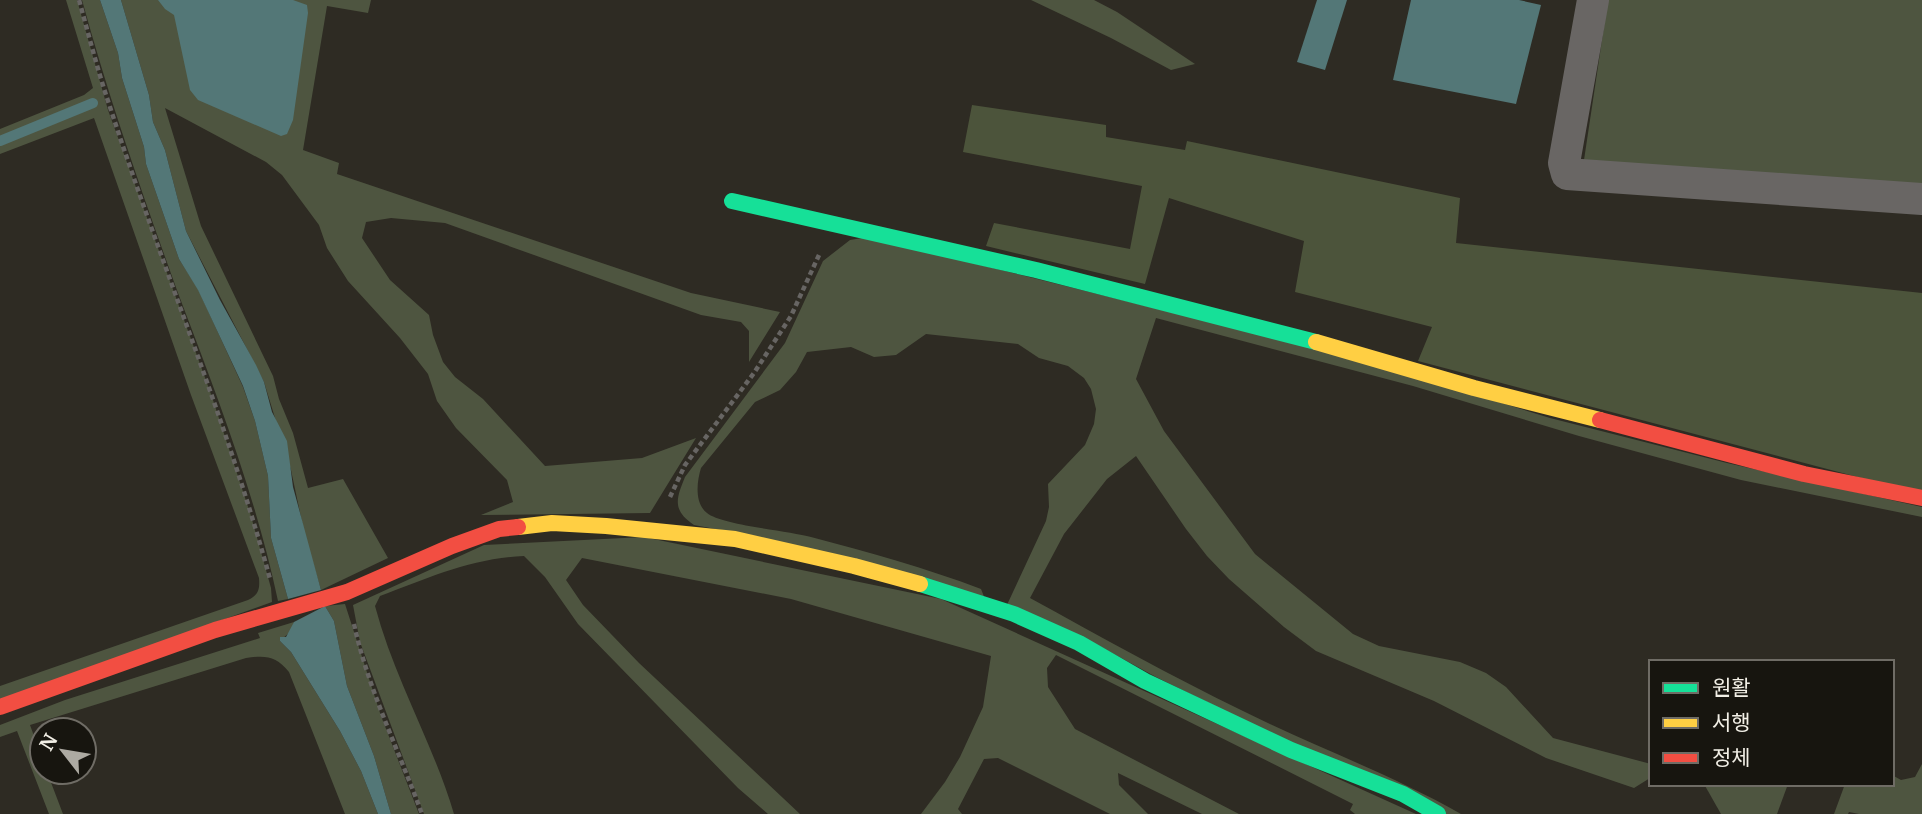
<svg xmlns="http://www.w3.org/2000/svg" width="1922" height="814" viewBox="0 0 1922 814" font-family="Merriweather,'Noto Sans KR',serif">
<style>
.green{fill:#4e5540}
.forest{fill:#4c543b}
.water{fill:#537777}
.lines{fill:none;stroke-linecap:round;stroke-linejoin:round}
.stream{stroke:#537777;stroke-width:10}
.path{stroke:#676563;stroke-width:4.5;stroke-dasharray:5 3.5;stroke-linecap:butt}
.street{stroke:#696664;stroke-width:32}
.fast{stroke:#16e098;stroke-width:16}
.slow{stroke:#ffcf43;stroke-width:16}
.jam{stroke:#f24e42;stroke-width:16}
</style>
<rect width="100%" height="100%" fill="#2e2b23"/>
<!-- green -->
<g class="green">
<path d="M66,0H77L108,110L212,397L251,516L271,588L272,602L0,700V686L248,600C258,595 260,590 259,578L191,395L94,118L0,154V144L96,105L94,99L0,138V129L84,95L93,88Z"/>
<path d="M82,0H100L118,53L122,78L144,147L146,164L179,259L198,289L243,387L255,421L268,476L271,538L288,599L278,601C256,496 216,393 178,293C143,196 109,99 82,0Z"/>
<polygon points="121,0 371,0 368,13 327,6 303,150 339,163 337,174 691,293 780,312 749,362 749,331 741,322 701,315 445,223 391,218 366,222 362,238 390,280 429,315 433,335 443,362 455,377 483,399 545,466 642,458 696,438 650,513 481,515 513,502 507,480 456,428 437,401 428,374 400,338 348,281 327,248 319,225 282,175 266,162 165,108 201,226 273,376 279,399 293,433 308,488 343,479 388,558 321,590 305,536 291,470 264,382 186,231 165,150 153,122 149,95"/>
<polygon points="1031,0 1094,0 1117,12 1195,64 1171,70 1111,38"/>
<polygon points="1608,0 1922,0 1922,188 1584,160"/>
<path d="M868,237L1356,358L1550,418L1727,463L1922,507V517L1741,480L1579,436L1413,386L1156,318L1136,379L1164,431L1255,554L1353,634L1379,646L1460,662L1486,673L1506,687L1553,738L1651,764L1650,778L1634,788L1546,758L1434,701L1316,651L1284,627L1229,579L1207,556L1186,529L1136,456L1107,479L1064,534L1030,598C1101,637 1171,676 1243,711C1315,747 1391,774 1461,814H1444L1389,784L1270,733L1156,677L1081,636L1006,607L1046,521L1049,507L1048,484L1085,445L1094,424L1096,409L1091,389L1084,378L1068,366L1039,358L1018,344L926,334L896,355L874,357L851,347L807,352L796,372L780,390L755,402L701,468C697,481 694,503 707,513C721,525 789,531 811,537C868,552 926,568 981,589L985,599C891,565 792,543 694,525C672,510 676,499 685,477L785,343L823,261L850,240Z"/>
<path d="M644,537L941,599L1416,814H1355L1350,810L1353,804L1056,655L1047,668L1048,687L1075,729L1239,814H1202L1118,773L1119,785L1148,814H1110L998,758L984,759L958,809L962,814H921L945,782L960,757L983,707L991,656L791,599L582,558L566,580L583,605L639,663L800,814H768L738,788L578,624L545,577L524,556C472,558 428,578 380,596L375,606C394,678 433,743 454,814H424L360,642L353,605L484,545Z"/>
<polygon points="345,604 381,716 419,814 391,814 374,756 347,686 334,621 325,606"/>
<path d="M294,622L291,631L280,641L291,652L340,731L361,771L378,814H345L289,672C276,656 266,655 246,658L30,725L42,758V772H47L63,814H49L17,731L0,737V725L65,700L260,638L258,633Z"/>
<polygon points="1922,764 1922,814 1859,814 1849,812 1848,814 1834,814 1845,784 1892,784 1892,775 1901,780 1915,777"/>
<polygon points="1704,784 1788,784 1777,814 1721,814"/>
</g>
<!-- forest -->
<polygon class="forest" points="972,105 1106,125 1106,137 1185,150 1187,141 1460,198 1456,243 1922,293 1922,494 1418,361 1432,327 1295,292 1304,241 1169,198 1145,284 986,246 994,223 1130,249 1142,186 963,152"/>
<!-- water -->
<g class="water">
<polygon points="100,0 121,0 149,95 153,122 165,150 186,231 220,300 256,365 264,382 272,412 287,441 293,487 321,590 288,599 271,538 268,476 255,421 243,386 198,290 179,259 146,164 144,147 122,78 118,53"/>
<polygon points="158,0 293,0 307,5 308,13 293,120 287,134 281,136 198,100 190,90 174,15 165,9"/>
<polygon points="1317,0 1347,0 1325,70 1297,62"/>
<polygon points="1411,0 1519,0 1541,5 1516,104 1393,80"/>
<polygon points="325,606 334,621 347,686 374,756 391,814 378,814 361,771 340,731 291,652 280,641 280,637 286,637 294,622"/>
</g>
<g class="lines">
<!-- stream -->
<polyline class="stream" points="0,141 93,103"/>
<!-- path -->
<g class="path">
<path d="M79,0C89,36 98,72 110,107C161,265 226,418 270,579"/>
<polyline points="670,497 685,465 754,373 791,316 819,255"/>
<path d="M354,624C368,689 399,751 422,814"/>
</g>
<!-- street -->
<polyline class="street" points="1593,0 1564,163 1567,174 1922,199"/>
<!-- fast -->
<g class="fast">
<polyline points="732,201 1036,270 1316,342"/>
<polyline points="920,584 1014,614 1079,643 1145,681 1291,750 1403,794 1438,814"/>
</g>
<!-- slow -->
<g class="slow">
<polyline points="1316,342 1474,388 1600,420"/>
<polyline points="518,527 552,523 606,526 735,539 854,566 920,584"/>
</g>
<!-- jam -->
<g class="jam">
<polyline points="1600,420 1804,474 1922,498"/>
<polyline points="0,707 215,630 347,592 452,546 499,529 518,527"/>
</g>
</g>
<!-- legend -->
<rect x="1649" y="660" width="245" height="126" fill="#17150f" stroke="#6f6c65" stroke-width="2"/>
<rect x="1663" y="683" width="35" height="10" fill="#16e098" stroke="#6f6c65" stroke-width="2"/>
<text x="1712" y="695" font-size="21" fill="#f2efe6">원활</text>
<rect x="1663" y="718" width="35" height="10" fill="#ffcf43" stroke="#6f6c65" stroke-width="2"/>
<text x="1712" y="730" font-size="21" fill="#f2efe6">서행</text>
<rect x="1663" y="753" width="35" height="10" fill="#f24e42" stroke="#6f6c65" stroke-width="2"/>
<text x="1712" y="765" font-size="21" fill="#f2efe6">정체</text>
<!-- north arrow -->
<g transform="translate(63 751) rotate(301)"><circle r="33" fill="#17150f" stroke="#6f6c65" stroke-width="2"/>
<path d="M0-5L12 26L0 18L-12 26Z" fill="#adaaa2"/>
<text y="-10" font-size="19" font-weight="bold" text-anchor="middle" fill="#f2efe6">N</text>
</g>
</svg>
